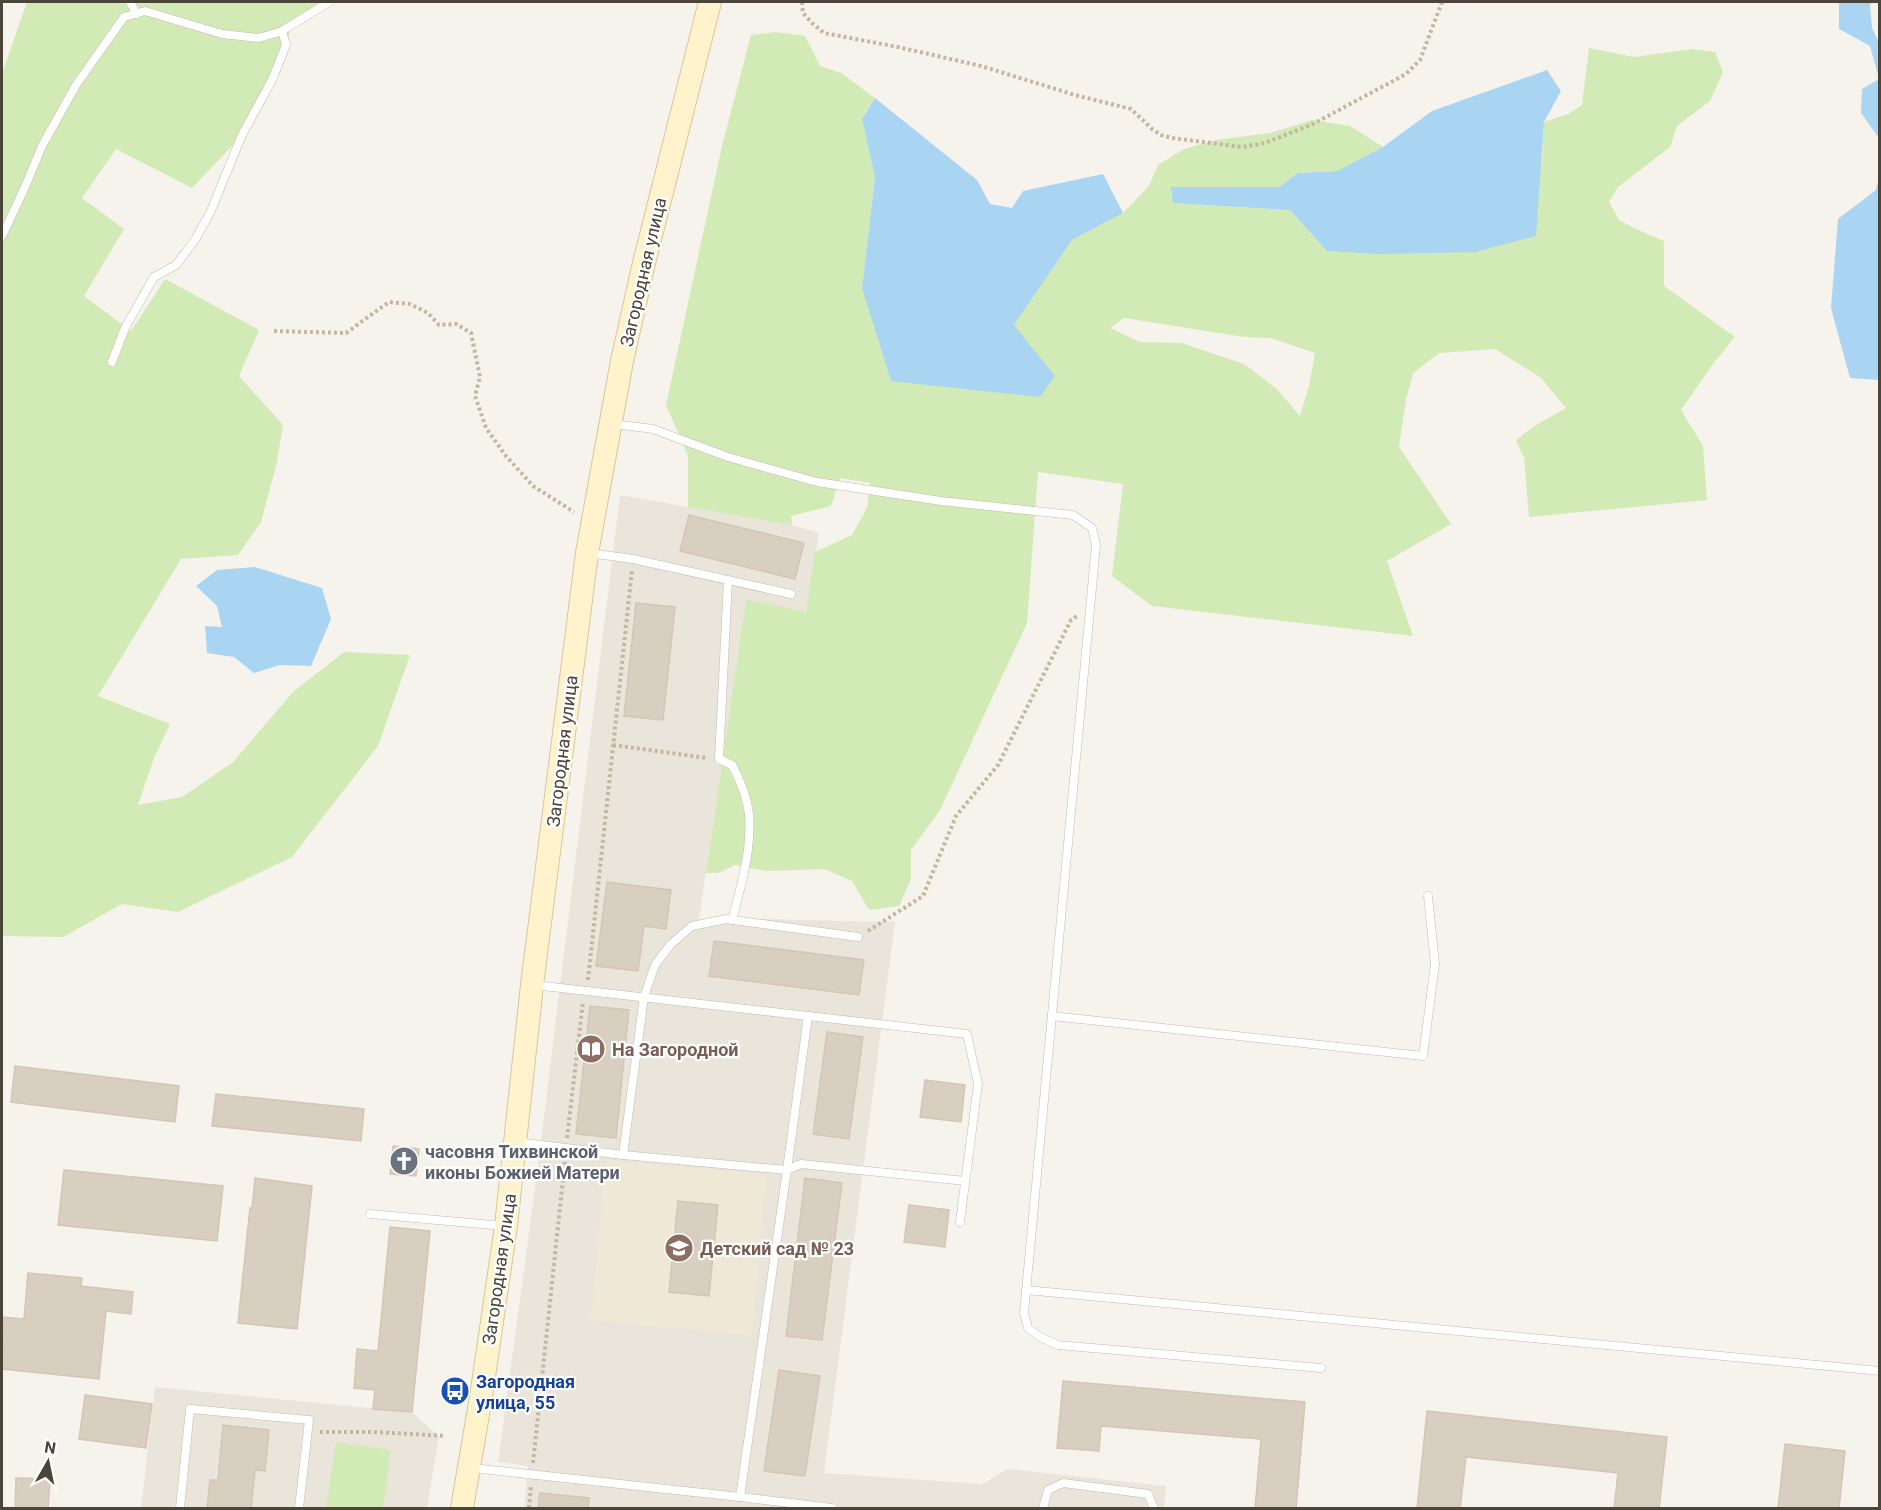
<svg xmlns="http://www.w3.org/2000/svg" width="1881" height="1510" viewBox="0 0 1881 1510" font-family="Roboto,sans-serif">
<style>
.residential{fill:#eae5da}
.education{fill:#efe8d6}
.green{fill:#d2eab5;fill-rule:evenodd}
.water{fill:#a9d4f2}
.building{fill:#d8cfc1;stroke:#d3c7b4;stroke-width:1.5}
.lines{fill:none;stroke-linecap:round;stroke-linejoin:round}
.service-casing{stroke:#c2bbae;stroke-width:9}
.secondary-casing{stroke:#d6c79b;stroke-width:24}
.path{stroke:#c4b79f;stroke-width:4;stroke-dasharray:3 3;stroke-linecap:butt}
.service{stroke:#fff;stroke-width:8}
.secondary{stroke:#fff3cd;stroke-width:22}
.labels{text-anchor:middle;dominant-baseline:central;stroke-width:4.5;stroke-linejoin:round;paint-order:stroke}
.street-label{font-size:18px;fill:#4b4439;stroke:#fff}
.education-label{font-size:18px;font-weight:bold;fill:#785e54;stroke:#fff;text-anchor:start}
.worship-label{font-size:18px;font-weight:bold;fill:#5b616d;stroke:#fff;text-anchor:start}
.transit-label{font-size:18px;font-weight:bold;fill:#164399;stroke:#fff;text-anchor:start}
</style>
<rect width="100%" height="100%" fill="#f6f3ec"/>
<!-- residential -->
<g class="residential">
<polygon points="620,495 792,525 819,533 806,612 746,599 698,927 720,918 895,922 824,1473 982,1484 1008,1469 1166,1486 1164,1508 524,1508 528,1466 498,1462 538,1166"/>
<polygon points="155,1387 412,1412 439,1437 427,1508 141,1508"/>
</g>
<!-- education -->
<polygon class="education" points="606,1160 766,1175 752,1335 591,1320"/>
<!-- green -->
<g class="green">
<polygon points="27,2 319,2 293,25 254,123 192,188 116,149 82,198 124,229 84,296 131,331 165,279 259,330 239,376 283,425 276,466 261,522 238,555 181,559 98,696 170,724 154,758 138,805 182,797 232,763 293,692 344,652 410,655 378,746 292,857 178,912 122,904 63,937 2,936 2,74"/>
<path d="M776,32L805,36L820,66L841,73L875,98L862,119L875,177L862,288L1055,376L1013,325L1072,240L1123,213L1149,186L1158,165L1184,149L1216,140L1270,133L1312,120L1350,126L1383,147L1337,171L1298,173L1279,187H1172L1173,203L1290,210L1327,251L1542,164L1544,122L1568,114L1582,105L1589,48L1634,57L1692,49L1715,52L1723,72L1710,101L1677,126L1670,147L1618,187L1609,202L1619,220L1634,228L1664,241V286L1735,337L1715,361L1681,410L1703,446L1707,500L1529,517L1524,457L1516,441L1531,428L1566,408L1541,378L1495,349L1439,353L1413,373L1406,400L1399,447L1451,524L1387,561L1413,636L1152,606L1112,576L1123,484L1038,472L1027,623L940,810L911,850V879L899,906L869,910L852,881L825,869L767,871L735,865L718,873H706L746,599L806,612L815,552L852,535L867,508L870,483L840,478L831,506L791,516L792,525L688,507V456L666,405L722,146L751,35ZM1124,318L1244,337L1271,338L1315,353L1309,386L1300,416L1277,389L1244,364L1182,343L1140,342L1110,328Z"/>
<polygon points="336,1442 391,1450 383,1508 326,1508"/>
</g>
<!-- water -->
<g class="water">
<polygon points="1839,2 1872,2 1870,5 1872,28 1879,43 1879,138 1861,113 1862,89 1879,79 1870,46 1839,29"/>
<polygon points="1547,70 1561,91 1544,122 1536,236 1475,252 1380,254 1327,251 1290,210 1173,203 1171,187 1279,187 1298,173 1337,171 1383,147 1432,111"/>
<polygon points="875,98 977,180 990,204 1012,208 1023,191 1103,174 1123,213 1072,240 1014,325 1055,376 1040,397 891,381 862,288 875,177 862,119"/>
<polygon points="1879,177 1879,380 1850,378 1831,308 1838,219 1876,190"/>
<polygon points="255,567 322,588 331,619 311,666 280,665 254,673 234,657 207,653 205,626 222,627 217,606 196,586 217,570"/>
</g>
<!-- building -->
<g class="building">
<polygon points="689,515 804,543 795,579 680,551"/>
<polygon points="636,603 675,607 663,720 624,716"/>
<polygon points="607,882 671,890 666,929 644,926 638,971 596,966"/>
<polygon points="714,941 864,960 859,995 709,976"/>
<polygon points="590,1006 629,1010 616,1138 576,1134"/>
<polygon points="827,1032 863,1037 849,1139 813,1134"/>
<polygon points="15,1066 179,1086 175,1122 11,1102"/>
<polygon points="925,1080 965,1085 961,1122 920,1117"/>
<polygon points="216,1094 364,1109 361,1141 212,1126"/>
<polygon points="393,1146 419,1149 416,1176 390,1174"/>
<polygon points="64,1170 223,1186 217,1241 58,1225"/>
<polygon points="255,1178 312,1186 297,1329 238,1323 250,1208 252,1208"/>
<polygon points="805,1178 842,1183 822,1340 786,1336"/>
<polygon points="678,1201 718,1205 709,1296 669,1292"/>
<polygon points="909,1205 949,1210 945,1247 904,1242"/>
<polygon points="390,1227 430,1231 412,1412 373,1409 375,1390 354,1388 357,1349 378,1351"/>
<polygon points="28,1273 82,1278 81,1286 133,1292 131,1314 106,1311 99,1379 2,1369 3,1317 24,1319"/>
<polygon points="779,1370 820,1376 805,1476 764,1471"/>
<polygon points="1063,1381 1305,1402 1296,1509 1255,1509 1261,1439 1101,1426 1099,1451 1057,1448"/>
<polygon points="85,1395 152,1404 146,1448 79,1439"/>
<polygon points="1427,1411 1667,1437 1659,1509 1614,1509 1618,1473 1466,1457 1460,1509 1417,1509"/>
<polygon points="223,1425 269,1430 265,1471 255,1470 251,1509 207,1509 210,1480 218,1480"/>
<polygon points="1785,1444 1845,1451 1839,1509 1778,1509"/>
<polygon points="16,1478 50,1479 48,1509 15,1509"/>
<polygon points="540,1493 589,1498 588,1509 538,1509"/>
</g>
<g class="lines">
<!-- service casing -->
<g class="service-casing">
<g id="service">
<polyline points="130,2 137,14"/>
<polyline points="2,236 25,187 42,146 76,85 124,17 145,11 222,34 259,38 282,31 329,2"/>
<polyline points="112,362 125,328 154,277 176,265 195,240 210,213 242,135 272,80 286,45 282,31"/>
<polyline points="614,424 653,429 728,457 817,482 941,501 1073,515 1092,528 1096,545 1024,1313 1028,1328 1040,1337 1058,1345 1321,1368"/>
<polyline points="589,553 633,559 791,594"/>
<path d="M728,580L719,759L732,765C740,780 747,797 749,814C752,849 741,886 732,920"/>
<polyline points="534,985 967,1034 978,1084 960,1222"/>
<polyline points="1052,1016 1423,1056 1435,964 1428,896"/>
<polyline points="517,1142 623,1155 787,1170 808,1016"/>
<polyline points="623,1155 644,997 655,965 671,944 692,926 726,919 858,937"/>
<polyline points="370,1214 504,1226"/>
<polyline points="1026,1290 1880,1371"/>
<polyline points="472,1468 740,1497 787,1170 801,1164 965,1181"/>
<polyline points="740,1497 832,1508"/>
<polyline points="180,1508 190,1409 309,1420 299,1508"/>
<polyline points="1043,1508 1048,1490 1063,1483 1148,1494 1154,1508"/>
</g>
</g>
<!-- secondary casing -->
<g class="secondary-casing">
<polyline id="secondary" points="462,1508 481,1397 506,1226 532,985 587,553 622,361 644,263 710,2"/>
</g>
<!-- path -->
<g class="path">
<polyline points="802,2 803,13 812,23 824,33 898,47 981,66 1075,95 1131,109 1152,129 1161,135 1172,138 1242,147 1265,143 1313,124 1406,74 1420,60 1442,2"/>
<polyline points="274,331 346,333 389,302 410,304 428,313 439,325 456,324 471,333 480,377 475,396 486,428 506,456 533,486 574,512"/>
<polyline points="613,745 707,758"/>
<polyline points="868,931 923,896 956,816 998,765 1071,620 1078,615"/>
<polyline points="588,980 632,570"/>
<polyline points="567,1138 583,1002"/>
<polyline points="320,1432 374,1432 446,1436"/>
<polyline points="533,1463 565,1160"/>
<polyline points="529,1508 531,1485"/>
</g>
<!-- service -->
<use href="#service" class="service"/>
<!-- secondary -->
<use href="#secondary" class="secondary"/>
</g>
<!-- icons -->
<defs>
<g id="library-disc" transform="scale(1.5)"><circle r="9.5" fill="#8d6e63" stroke="#fff"/><path d="M-6-4Q-3-5.5-.7-3.5V5Q-3 3-6 4ZM6-4Q3-5.5 .7-3.5V5Q3 3 6 4Z" fill="#fff"/></g>
<g id="church-disc" transform="scale(1.5)"><circle r="9.5" fill="#6b7280" stroke="#fff"/><path d="M-1.2-6h2.4v3.5h3.3v2.4h-3.3V6h-2.4V-.1h-3.3v-2.4h3.3Z" fill="#fff"/></g>
<g id="school-disc" transform="scale(1.5)"><circle r="9.5" fill="#8d6e63" stroke="#fff"/><path d="M0-5L7-2L0 1L-7-2ZM-4 1L0 2.5L4 1V4Q0 6-4 4Z" fill="#fff"/></g>
<g id="bus-disc" transform="scale(1.5)"><circle r="9.5" fill="#1a4fb4" stroke="#fff"/><path d="M-5-6H5V4H4V6H2V4H-2V6H-4V4H-5ZM-3.5-4V0h7V-4ZM-3.5 1.2v1.5H-2V1.2ZM2 1.2v1.5H3.5V1.2Z" fill="#fff"/></g>
</defs>
<g fill-rule="evenodd">
<use href="#library-disc" x="591" y="1049"/>
<use href="#church-disc" x="404" y="1161"/>
<use href="#school-disc" x="679" y="1248"/>
<use href="#bus-disc" x="455" y="1391"/>
</g>
<g class="labels">
<!-- street labels -->
<g class="street-label">
<text transform="translate(643 272) rotate(-77)">Загородная улица</text>
<text transform="translate(562 751) rotate(-83)">Загородная улица</text>
<text transform="translate(499 1269) rotate(-82)">Загородная улица</text>
</g>
<!-- education labels -->
<g class="education-label">
<text x="612" y="1049">На Загородной</text>
<text x="700" y="1248">Детский сад № 23</text>
</g>
<!-- worship labels -->
<g class="worship-label">
<text x="425" y="1151">часовня Тихвинской<tspan x="425" dy="21">иконы Божией Матери</tspan></text>
</g>
<!-- transit labels -->
<g class="transit-label">
<text x="476" y="1381">Загородная<tspan x="476" dy="21">улица, 55</tspan></text>
</g>
</g>
<!-- border -->
<rect width="1881" height="1510" fill="none" stroke="#4b4439" stroke-width="6"/>
<!-- north arrow -->
<g transform="translate(48 1462) rotate(9)" stroke="#ffffff" stroke-width="4.5" paint-order="stroke">
<path d="M0-4.5L10 22L0 15L-10 22Z" fill="#4b4439"/>
<text y="-9" font-size="16" font-weight="bold" text-anchor="middle" fill="#4b4439">N</text>
</g>
</svg>
